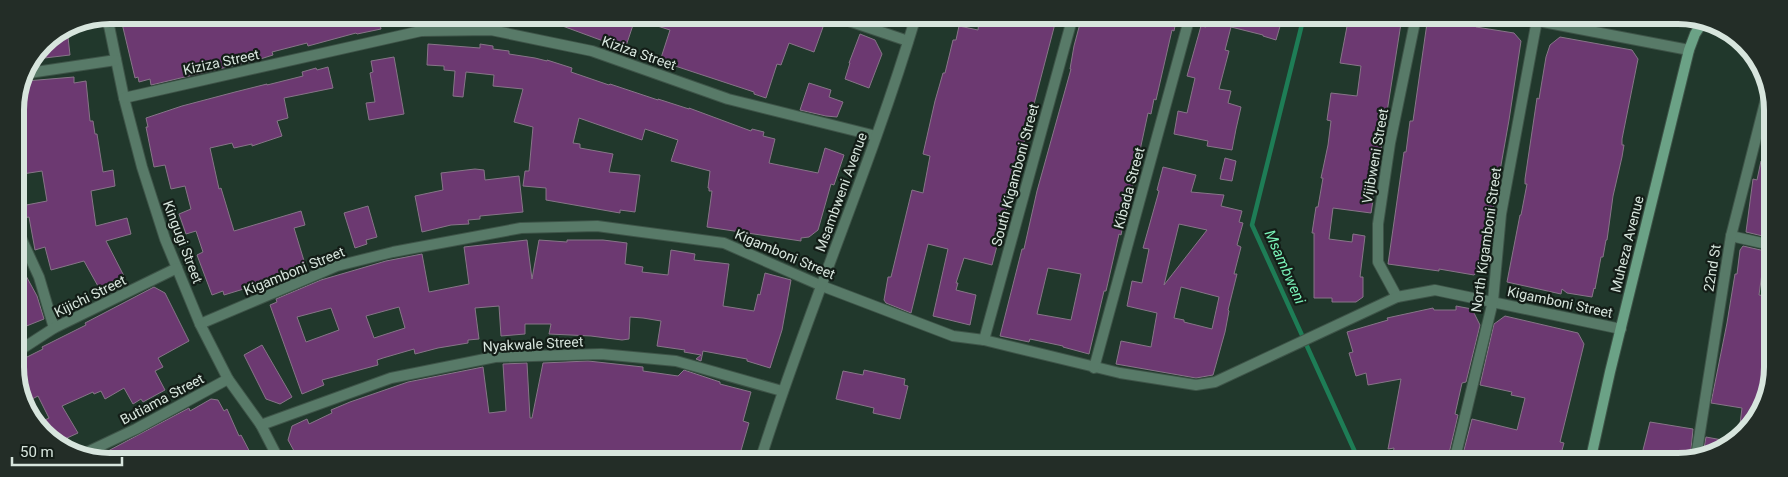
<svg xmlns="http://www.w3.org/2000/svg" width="1788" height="477" viewBox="0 0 1788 477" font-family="Roboto,sans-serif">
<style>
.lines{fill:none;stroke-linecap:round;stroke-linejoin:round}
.stream{stroke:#1e7d56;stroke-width:4.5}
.building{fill:#6c3971;stroke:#877588;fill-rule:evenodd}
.street-casing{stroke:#3e5448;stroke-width:12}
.secondary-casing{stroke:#3e5448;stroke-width:12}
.street{stroke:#587a68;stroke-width:10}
.secondary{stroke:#6ba286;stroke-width:10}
.labels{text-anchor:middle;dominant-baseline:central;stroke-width:4.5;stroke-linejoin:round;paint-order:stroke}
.street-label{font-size:14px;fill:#d7e5dd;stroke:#131d17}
.water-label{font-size:15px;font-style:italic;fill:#79f1b7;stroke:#131d17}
.rim{fill:none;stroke:#d7e5dd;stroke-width:6}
</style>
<rect width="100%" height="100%" fill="#21382c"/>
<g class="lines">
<!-- stream -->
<polyline class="stream" points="1304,16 1252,225 1355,452 1354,461"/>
</g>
<!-- building -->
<g class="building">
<polygon points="120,15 235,15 236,18 249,15 272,15 273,23 299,15 378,15 381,29 357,34 356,33 308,46 307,43 272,52 273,55 257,60 151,85 150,79 139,82 138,77 135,78"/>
<polygon points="539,16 803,16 819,21 818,25 823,27 814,52 789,43 781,65 777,64 766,98 754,94 754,92 660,61 670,30 635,19 625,49 538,17"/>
<polygon points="996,16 1057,16 992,265 964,258 956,283 958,283 956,290 976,295 970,325 933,316 948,249 928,244 911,313 886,303 884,300 888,277 891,277 912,190 923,193 930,156 923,154 935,101 943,73 945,73 953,40 956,40 959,26 978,30 979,20 992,22 992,20 995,20"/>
<path d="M1082,16L1143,26L1146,16H1177L1174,31L1172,30L1156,100L1154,99L1151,114L1148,113L1139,155L1141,156L1127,204L1121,235L1119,234L1106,291H1104L1089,354L1063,347V346L1030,339L1029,342L1000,336L1022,249H1024L1037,191L1071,69H1070L1074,46ZM1048,268L1081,274L1071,320L1037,314Z"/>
<polygon points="1205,16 1283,16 1276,40 1263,36 1263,35 1231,27 1225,50 1229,51 1219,89 1231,91 1228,103 1241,107 1236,129 1232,150 1207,146 1208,141 1174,134 1178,111 1187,113 1195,78 1187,76 1201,26 1206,27 1207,22 1204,21"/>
<polygon points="1349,16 1402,17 1371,213 1333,208 1329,239 1352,242 1353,234 1365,236 1360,277 1363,277 1363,297 1356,302 1332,302 1332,298 1314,298 1314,233 1312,233 1316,207 1318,207 1323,178 1321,178 1328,145 1331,121 1327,120 1331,93 1357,96 1361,66 1340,63"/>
<polygon points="1435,17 1477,22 1476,27 1514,33 1521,41 1509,120 1490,227 1488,227 1483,267 1474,275 1439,269 1439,271 1388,264 1404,152 1406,152 1410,121 1413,121 1427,23"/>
<polygon points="860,34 875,40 882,54 869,88 845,79 850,63 849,63"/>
<polygon points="68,37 70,55 36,59 42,45 56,42 55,38"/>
<polygon points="1560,37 1632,50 1638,59 1622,139 1622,145 1624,145 1622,157 1613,196 1607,240 1606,240 1603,257 1601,257 1595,289 1594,288 1592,297 1567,293 1562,289 1561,294 1507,282 1520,215 1521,215 1527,184 1525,184 1525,179 1537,98 1539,99 1546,57 1550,45"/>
<polygon points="428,44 480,48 480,44 493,46 493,49 509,51 509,54 535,58 547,61 547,60 572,68 571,72 609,85 610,84 658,100 658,99 689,109 689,108 751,131 752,129 764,132 763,136 775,139 769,163 818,173 825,148 844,155 834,185 831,184 818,230 809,237 801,238 801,241 707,227 712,191 709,191 709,188 708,188 710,171 671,161 678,140 645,129 642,140 579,118 573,143 580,144 580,148 613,154 609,172 640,175 635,212 620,210 620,213 546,200 546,188 523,186 525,171 529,171 533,127 514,122 523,89 493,86 494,75 466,72 463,97 453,96 455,71 444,70 444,66 427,65"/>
<polygon points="394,57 404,114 369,120 366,103 375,102 370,73 373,72 371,61"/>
<polygon points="328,67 333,88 284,98 288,118 277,121 282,136 252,146 252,144 234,148 232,143 210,148 219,189 221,188 234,231 301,211 305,225 294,228 305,264 246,286 247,288 224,295 223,291 212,295 197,255 203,252 196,231 186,234 179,214 191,209 185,186 171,189 165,165 154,167 146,127 148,127 146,118 182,106 235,92 267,84 267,85 303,76 302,72 316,68 317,70"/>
<polygon points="74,77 74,83 86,81 90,121 93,121 95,134 97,134 103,172 113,170 115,186 91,191 96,226 127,218 131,234 106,241 125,278 111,285 110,282 99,288 84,261 51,270 45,247 35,250 29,217 16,219 16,207 47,201 42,171 16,175 15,104 26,81"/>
<polygon points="809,83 831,90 829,97 843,102 837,117 826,116 800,110"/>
<polygon points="1225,158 1236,161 1232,181 1220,179"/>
<polygon points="1761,161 1771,163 1771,238 1746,232 1753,179 1757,180"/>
<path d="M1163,167L1196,175L1191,192L1224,195L1221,206L1242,211L1239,222L1243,223L1237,245L1241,247L1234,274H1237L1228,310L1229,311L1225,332L1213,375L1196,378L1116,364L1121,341L1151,347L1157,313L1127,306L1132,281L1142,283L1149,249L1143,248L1159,191L1157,190ZM1179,224L1207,230L1164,285ZM1181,287L1219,297L1212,329L1184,322V320L1174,318Z"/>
<polygon points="475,169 484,170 485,180 519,176 523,212 480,216 480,219 468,220 469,224 451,225 422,232 415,196 443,190 441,173"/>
<polygon points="368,206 377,237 366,240 367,244 355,248 344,213"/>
<path d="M527,240L532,279L539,240L567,242V240H603L627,243L625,264L643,267L642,272L668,275L671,250L695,254L694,260L729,264L723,306L754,311L758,294L760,295L765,273L791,280L782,330L770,368L747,361V359L703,351L701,361L696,359L701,355L684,352L685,350L657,346L661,321L643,318L630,317L629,339L622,340L591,336L549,334L551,324H525V334L501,336L499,306L475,308L479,339L468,340V343L438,348L415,354L414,349L383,358L377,360L378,365L322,380L324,385L302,394L270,305L277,302L276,299L321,280L386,261L422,254L429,292L469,284L464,247ZM399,307L405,328L374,338L366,316ZM331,308L339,330L306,342L297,317Z"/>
<polygon points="1743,246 1765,251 1759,295 1771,297 1771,383 1765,381 1760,406 1741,439 1738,440 1742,408 1711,403 1727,323 1735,274 1737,274 1740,250"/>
<polygon points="25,274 37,296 44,319 19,329 16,322 16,279"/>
<polygon points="154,287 165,293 189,341 158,358 163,367 155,371 165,390 143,402 141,399 133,404 124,388 105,399 101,391 94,394 93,392 62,406 78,433 67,438 74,451 43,434 37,424 49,418 38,396 26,402 17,386 17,362 43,349 42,347 86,325 85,323"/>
<polygon points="1456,306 1472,309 1480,325 1466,382 1462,383 1455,414 1458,415 1447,462 1392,462 1394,448 1388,449 1401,379 1368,385 1366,373 1356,376 1349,353 1353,352 1347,332 1388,320 1387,318 1433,308 1434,310 1456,310"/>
<polygon points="1505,316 1578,333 1584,344 1560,442 1564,443 1561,454 1557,453 1555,462 1537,462 1520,457 1519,462 1461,462 1472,419 1517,430 1525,398 1511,395 1512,392 1480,385 1494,324"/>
<polygon points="262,345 292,397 280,404 266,399 244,355"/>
<polygon points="588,361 643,367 643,371 678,376 684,370 720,382 720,384 751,392 743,421 749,423 738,461 632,461 581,456 549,456 492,461 299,460 288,440 292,426 307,419 309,424 332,413 331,410 350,402 408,382 483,367 489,413 506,411 503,364 527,363 530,418 532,418 543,363"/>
<polygon points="864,370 905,379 904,385 908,386 900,419 873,413 874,408 836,399 843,371 863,375"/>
<polygon points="211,399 218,400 224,411 227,409 239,436 241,435 254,460 91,460 189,408 190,411"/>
<polygon points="1650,422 1693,429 1690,460 1684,462 1640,462"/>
<polygon points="1706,437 1733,442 1703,454"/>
</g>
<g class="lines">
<!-- street casing -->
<g class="street-casing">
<g id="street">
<polyline points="107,16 124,98 142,167 165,239 200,324 228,379 261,425 279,460"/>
<polyline points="834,16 908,41"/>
<polyline points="1517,17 1689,50"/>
<polyline points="29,73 116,60"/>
<polyline points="124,98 421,31 491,30 592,51 728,99 876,136"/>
<polyline points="16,227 39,277 54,328"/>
<polyline points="1731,236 1771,245"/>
<polyline points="1397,297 1378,262 1378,224 1390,143 1416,17"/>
<polyline points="200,324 337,266 393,252 521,228 597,226 724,243 822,286 953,336 984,340 1120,373 1196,385 1215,382 1397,297 1435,290 1621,329"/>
<polyline points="984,340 1073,16"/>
<polyline points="17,352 54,328 177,268"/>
<polyline points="1094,368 1190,16"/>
<polyline points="261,425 391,378 495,357 601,354 676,361 782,391"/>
<polyline points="81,455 136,429 228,379"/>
<polyline points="1696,457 1731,236 1769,87"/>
<path d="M760,461C807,311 871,167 916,16"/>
<polyline points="1454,462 1493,301 1501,214 1537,20"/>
</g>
</g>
<!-- secondary casing -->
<g class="secondary-casing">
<polyline id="secondary" points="1590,462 1610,372 1689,50 1695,34 1704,20"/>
</g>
<!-- street -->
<use href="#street" class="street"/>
<!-- secondary -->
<use href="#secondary" class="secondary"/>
</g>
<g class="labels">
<!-- street labels -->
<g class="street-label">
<text transform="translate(639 53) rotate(19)">Kiziza Street</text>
<text transform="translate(221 62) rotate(-12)">Kiziza Street</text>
<text transform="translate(1375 156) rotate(-80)">Vijibweni Street</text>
<text transform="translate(1015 175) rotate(-75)">South Kigamboni Street</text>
<text transform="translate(1129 188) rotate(-75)">Kibada Street</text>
<text transform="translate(841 192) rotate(-70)">Msambweni Avenue</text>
<text transform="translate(1486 240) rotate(-82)">North Kigamboni Street</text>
<text transform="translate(183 242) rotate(69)">Kingugi Street</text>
<text transform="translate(1627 244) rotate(-76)">Muheza Avenue</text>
<text transform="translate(785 254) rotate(23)">Kigamboni Street</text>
<text transform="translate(1712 268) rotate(-81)">22nd St</text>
<text transform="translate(294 271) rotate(-22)">Kigamboni Street</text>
<text transform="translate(90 296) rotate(-26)">Kijichi Street</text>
<text transform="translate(1560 302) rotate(12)">Kigamboni Street</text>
<text transform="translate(533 344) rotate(-3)">Nyakwale Street</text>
<text transform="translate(162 399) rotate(-28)">Butiama Street</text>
</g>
<!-- water labels -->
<g class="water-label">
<text transform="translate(1285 267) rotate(66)">Msambweni</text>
</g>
</g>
<!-- crop -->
<path d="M0 0H1788V477H0ZM110 24H1678A86 86 0 0 1 1764 110V367A86 86 0 0 1 1678 453H110A86 86 0 0 1 24 367V110A86 86 0 0 1 110 24Z" fill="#232d27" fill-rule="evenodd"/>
<path class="rim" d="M110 24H1678A86 86 0 0 1 1764 110V367A86 86 0 0 1 1678 453H110A86 86 0 0 1 24 367V110A86 86 0 0 1 110 24Z"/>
<!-- scale -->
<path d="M12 457v8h110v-8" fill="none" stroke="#d7e5dd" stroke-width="2.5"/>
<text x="20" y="457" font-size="15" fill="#d7e5dd" stroke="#131d17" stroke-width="4" paint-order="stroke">50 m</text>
</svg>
